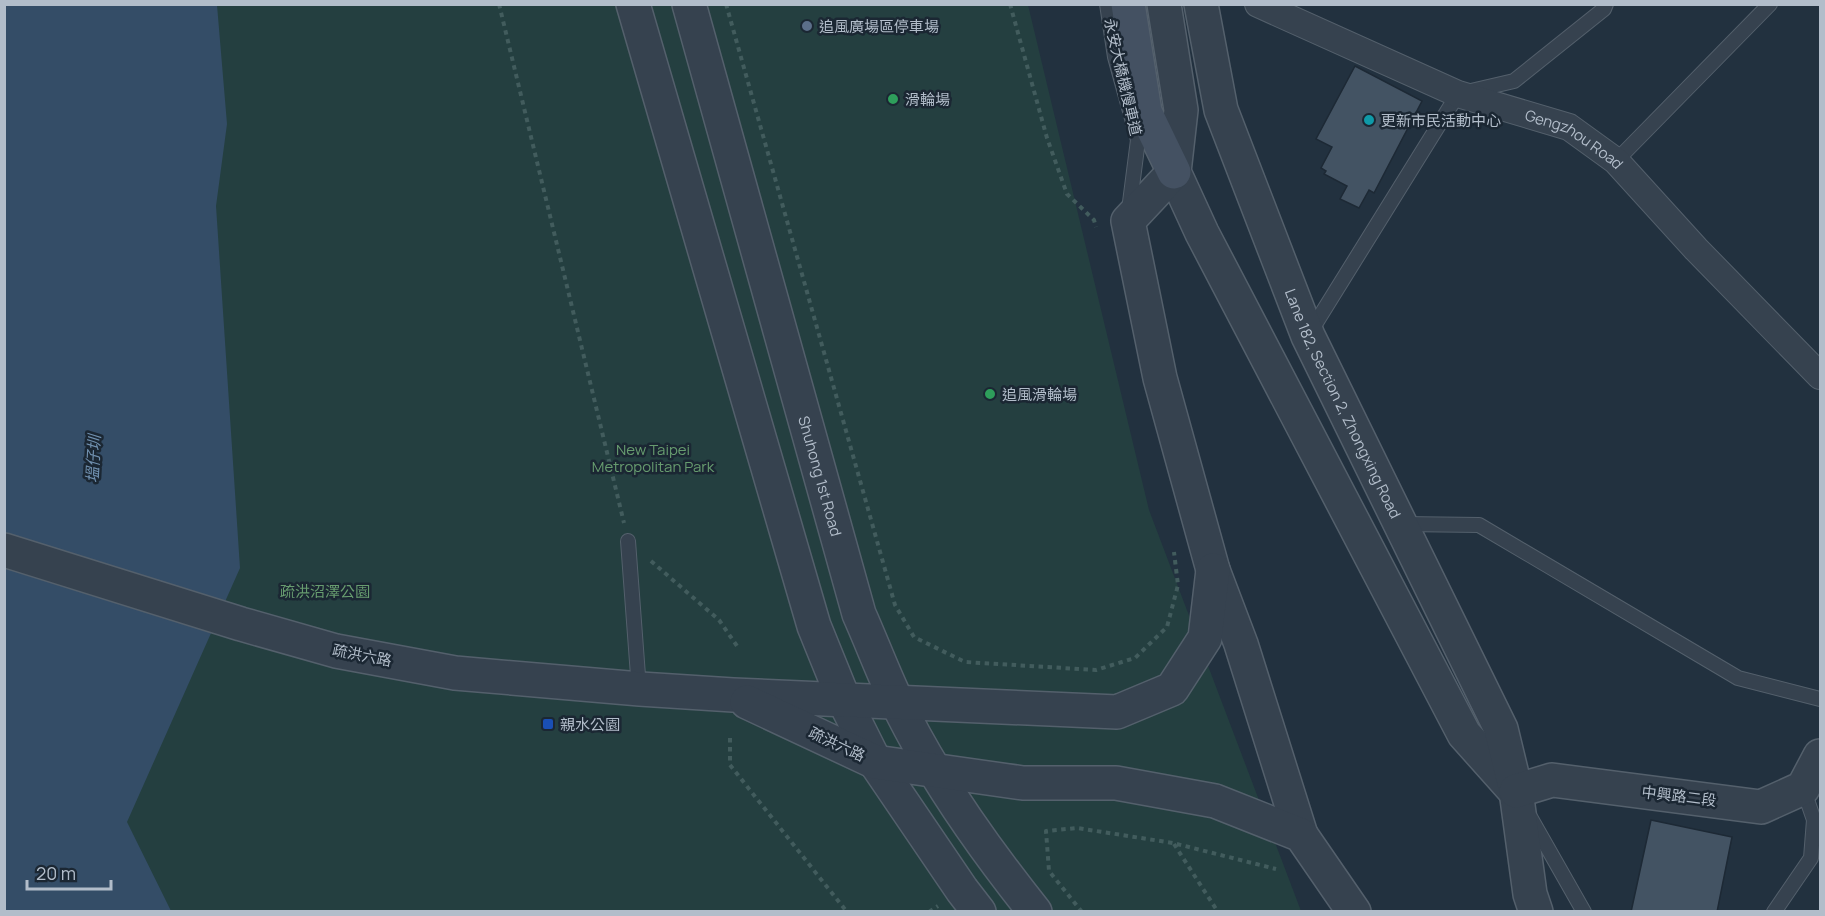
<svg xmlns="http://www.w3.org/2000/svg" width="1825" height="916" viewBox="0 0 1825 916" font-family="Manrope,'Noto Sans TC',sans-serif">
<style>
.green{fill:#243f40}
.water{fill:#344d67}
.building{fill:#435363;stroke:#1d2935;stroke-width:1.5}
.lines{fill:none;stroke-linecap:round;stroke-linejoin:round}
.service-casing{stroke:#54606c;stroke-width:16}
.minor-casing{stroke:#54606c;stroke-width:28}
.tertiary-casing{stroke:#54606c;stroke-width:36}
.secondary-casing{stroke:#54606c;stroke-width:36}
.path{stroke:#425c5d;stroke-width:4;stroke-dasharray:4.5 4.5;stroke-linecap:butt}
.service{stroke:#36424f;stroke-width:14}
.minor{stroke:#36424f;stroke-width:26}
.tertiary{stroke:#36424f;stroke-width:33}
.secondary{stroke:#445162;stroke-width:33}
.service-dot{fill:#5c6f8a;stroke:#1b2733;stroke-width:2}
.leisure-dot{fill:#2e9e5b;stroke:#1b2733;stroke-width:2}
.culture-dot{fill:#0f9aa8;stroke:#1b2733;stroke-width:2}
.transit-dot{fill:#1a4fb4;stroke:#1b2733;stroke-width:2}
.labels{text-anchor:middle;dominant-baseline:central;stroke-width:5;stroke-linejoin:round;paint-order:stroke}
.poi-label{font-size:15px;fill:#b2bdca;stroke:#1b2733;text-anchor:start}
.street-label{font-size:15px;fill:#b2bdca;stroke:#1b2733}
.park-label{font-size:15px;fill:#679c6f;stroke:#1b2733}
.water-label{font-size:16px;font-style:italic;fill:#7090af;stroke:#1b2733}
</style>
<rect width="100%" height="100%" fill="#22313f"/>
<!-- green -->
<polygon class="green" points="4,5 1028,5 1149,510 1301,911 5,911"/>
<!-- water -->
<polygon class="water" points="5,5 217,5 227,124 216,206 240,568 127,822 171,911 5,912"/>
<!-- building -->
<g class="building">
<polygon points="1355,66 1422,101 1374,193 1369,190 1359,208 1340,199 1347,186 1324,174 1326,171 1321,168 1332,147 1316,139"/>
<polygon points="1651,820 1732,837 1717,912 1631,912"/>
</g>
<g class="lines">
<!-- service casing -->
<g class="service-casing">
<g id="service">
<polyline points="1107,4 1115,57 1138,140 1129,210"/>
<polyline points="1616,161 1770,4"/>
<polyline points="1309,334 1458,94 1514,81 1604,9 1606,4"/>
<polyline points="1403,524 1479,525 1738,678 1820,699"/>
<polyline points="628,541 639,689"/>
<polyline points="1530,817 1584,912"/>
<polyline points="1774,912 1811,858 1814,820 1803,788"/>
</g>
</g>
<!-- minor casing -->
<g class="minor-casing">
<g id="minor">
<path id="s1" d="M1258,4L1458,94L1569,127L1616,161L1696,249L1820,376"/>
</g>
</g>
<!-- tertiary casing -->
<g class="tertiary-casing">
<g id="tertiary">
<polyline points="633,4 814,626 844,700 875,762 962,890 979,912"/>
<path id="s2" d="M689,4L859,614C872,643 883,673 897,702C933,777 983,847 1035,912"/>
<polyline points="1164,4 1181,110 1174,172 1202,233 1464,734 1514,790"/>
<path id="s3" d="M1201,4L1221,110L1308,336L1501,729L1516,791L1530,894L1536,912"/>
<polyline points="1174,172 1128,221 1160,378 1213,570 1241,644 1301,835"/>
<polyline points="4,550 241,624 336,651 455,673 640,689 733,695 1117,712 1172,689 1205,638 1213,570"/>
<polyline points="747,702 875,762 1023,783 1116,783 1215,801 1301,835 1354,912"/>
<polyline points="1516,791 1552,780 1761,807 1803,788 1820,756"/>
</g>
</g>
<!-- secondary casing -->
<g class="secondary-casing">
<polyline id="secondary" points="1128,4 1145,112 1174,172"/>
</g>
<!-- path -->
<g class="path">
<polyline points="499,4 624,523"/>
<polyline points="726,4 895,605 914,637 965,662 1096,670 1135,658 1167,627 1178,585 1174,552"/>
<polyline points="1010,4 1047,138 1067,194 1094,220 1096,227"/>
<polyline points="651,561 719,620 737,646"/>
<polyline points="730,738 730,765 847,912"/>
<polyline points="1174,844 1218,912"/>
<polyline points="929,912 938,906"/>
<polyline points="1082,912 1049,871 1046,831 1077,828 1173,843 1276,869"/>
</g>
<!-- service -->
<use href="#service" class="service"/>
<!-- minor -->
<use href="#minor" class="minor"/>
<!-- tertiary -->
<use href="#tertiary" class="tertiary"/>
<!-- secondary -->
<use href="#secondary" class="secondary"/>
</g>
<!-- markers -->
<circle class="service-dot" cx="807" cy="26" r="6"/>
<g class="leisure-dot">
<circle cx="893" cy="99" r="6"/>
<circle cx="990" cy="394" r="6"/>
</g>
<circle class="culture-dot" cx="1369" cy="120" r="6"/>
<rect class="transit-dot" x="542" y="718" width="12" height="12" rx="3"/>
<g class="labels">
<!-- poi labels -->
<g class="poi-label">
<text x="819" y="26">追風廣場區停車場</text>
<text x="905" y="99">滑輪場</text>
<text x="1381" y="120">更新市民活動中心</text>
<text x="1002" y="394">追風滑輪場</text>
<text x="560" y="724">親水公園</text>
</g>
<!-- street labels -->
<g class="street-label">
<text transform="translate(1123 77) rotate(77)">永安大橋機慢車道</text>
<text stroke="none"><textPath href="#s1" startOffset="345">Gengzhou Road</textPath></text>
<text stroke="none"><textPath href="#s3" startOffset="426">Lane 182, Section 2, Zhongxing Road</textPath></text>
<text stroke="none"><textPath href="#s2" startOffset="490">Shuhong 1st Road</textPath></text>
<text transform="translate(362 655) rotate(11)">疏洪六路</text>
<text transform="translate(837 744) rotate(25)">疏洪六路</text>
<text transform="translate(1679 796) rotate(7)">中興路二段</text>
</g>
<!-- park labels -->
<g class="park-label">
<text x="653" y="449">New Taipei<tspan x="653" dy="17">Metropolitan Park</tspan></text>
<text x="325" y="591">疏洪沼澤公園</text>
</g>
<!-- water labels -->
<g class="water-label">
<text transform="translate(93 459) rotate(-87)">塭仔圳</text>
</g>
</g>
<!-- border -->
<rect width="1825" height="916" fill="none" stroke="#b2bdca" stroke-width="12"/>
<!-- scale -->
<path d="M27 880v9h84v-9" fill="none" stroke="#b2bdca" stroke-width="3"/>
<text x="36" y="880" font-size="18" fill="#b2bdca" stroke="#1b2733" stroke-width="4.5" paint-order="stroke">20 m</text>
</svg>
